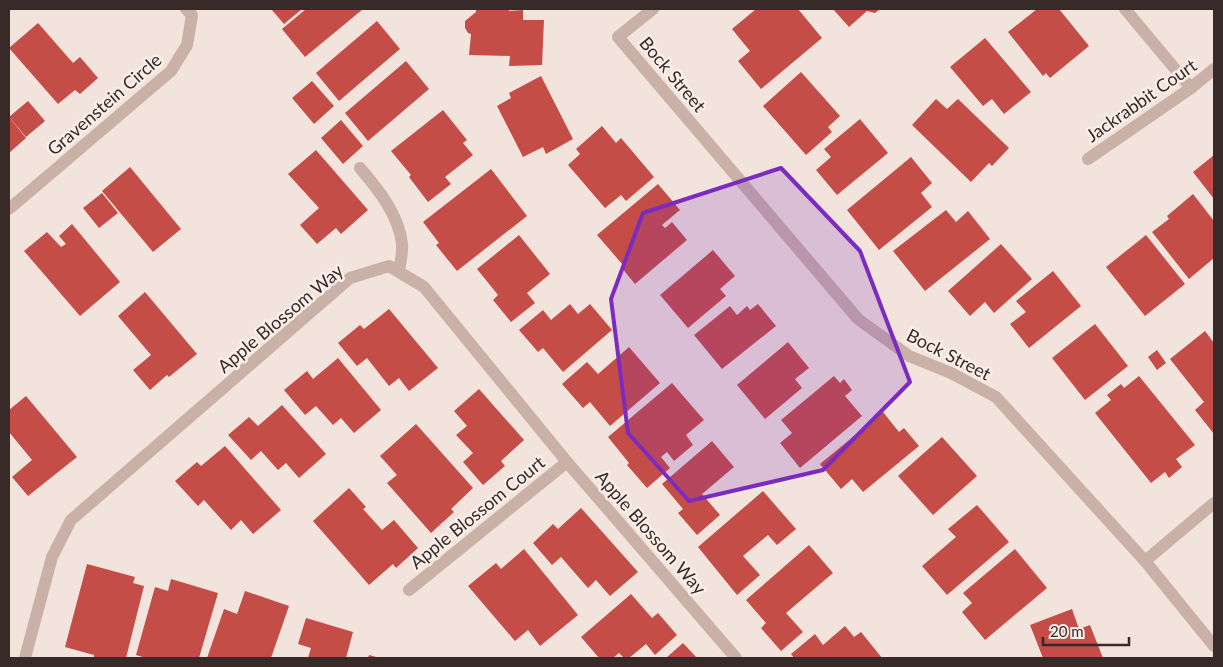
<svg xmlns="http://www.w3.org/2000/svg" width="1223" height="667" viewBox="0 0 1223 667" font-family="Lato,sans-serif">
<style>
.building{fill:#c54d47}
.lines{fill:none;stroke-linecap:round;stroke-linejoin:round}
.minor{stroke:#cab1a8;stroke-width:12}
.marked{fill:#7b2cbf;fill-opacity:0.2;stroke:#7b2cbf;stroke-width:4;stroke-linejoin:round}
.labels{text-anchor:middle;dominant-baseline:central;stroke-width:5;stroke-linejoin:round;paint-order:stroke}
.street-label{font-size:18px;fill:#372a28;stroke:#f9eee8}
</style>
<rect width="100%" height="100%" fill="#f2e3dc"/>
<!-- building -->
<g class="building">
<polygon points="271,9 302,9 284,24"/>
<polygon points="306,9 363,9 305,57 282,29"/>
<polygon points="476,9 509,9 509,11 523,10 523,20 544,20 542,65 509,66 510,56 469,55 471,34 468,33 465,28 465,21 476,12"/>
<polygon points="756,9 798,9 822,38 761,89 738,61 750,51 732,29"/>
<polygon points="833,9 880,9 875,13 867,11 849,27"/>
<polygon points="1037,9 1059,9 1089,46 1050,78 1046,73 1043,76 1008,32"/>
<polygon points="377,21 400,49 339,101 316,73"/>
<polygon points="38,23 73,63 80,57 98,78 80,94 75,90 58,104 9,48"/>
<polygon points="985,38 1031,92 1004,114 992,99 983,106 950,67"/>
<polygon points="406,61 429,89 368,141 345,113"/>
<polygon points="801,72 840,116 828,127 832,132 806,155 763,106"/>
<polygon points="541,76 573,139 546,154 543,147 523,157 497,106 511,98 509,93"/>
<polygon points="312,81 334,106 314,124 292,98"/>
<polygon points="936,99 947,109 958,99 1009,148 992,166 989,163 971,182 912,125"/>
<polygon points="28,101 45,121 26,137 9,117"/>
<polygon points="443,110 467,140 463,143 473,155 445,177 451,184 428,202 409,177 411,175 391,151"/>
<polygon points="9,117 26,138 9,153"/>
<polygon points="860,119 888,153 837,195 816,170 831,157 824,149"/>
<polygon points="341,120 363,146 343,164 321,138"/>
<polygon points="602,126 616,143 621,138 654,177 626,201 621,195 605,208 568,165 580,154 576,149"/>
<polygon points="316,150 368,210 341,234 336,228 317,244 300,225 319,208 288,174"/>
<polygon points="1214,155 1214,199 1193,172"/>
<polygon points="911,157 932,183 921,193 932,207 879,250 847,210"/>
<polygon points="130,167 181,229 153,252 102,191"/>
<polygon points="491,169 527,216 457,271 436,245 439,243 423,222"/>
<polygon points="658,184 680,210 662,225 665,228 672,222 687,240 635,284 621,267 623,265 597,235"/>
<polygon points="102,193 118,213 99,228 83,208"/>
<polygon points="1193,194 1214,221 1214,258 1189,279 1152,232 1169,219 1167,216"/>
<polygon points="946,210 956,222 968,211 990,239 925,291 893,251"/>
<polygon points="72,224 120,282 80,316 24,251 47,232 61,247 66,244 59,236"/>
<polygon points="519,235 550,274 527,293 535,303 511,322 493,300 498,295 477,269"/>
<polygon points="1146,235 1185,284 1145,316 1106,267"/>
<polygon points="1001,244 1032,279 994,313 985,302 970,316 948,291"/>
<polygon points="713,250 735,276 720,289 726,296 688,328 660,295"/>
<polygon points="1053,271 1081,306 1029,348 1010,324 1026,312 1016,301"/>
<polygon points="145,292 197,354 169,377 167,375 150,390 133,370 151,355 118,316"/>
<polygon points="570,304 578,314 590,304 612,330 563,372 543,348 538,352 519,330 543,310 551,320"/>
<polygon points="758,304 776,326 722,369 694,335 730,306 737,315 747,306 750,310"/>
<polygon points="389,309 438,368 409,391 399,378 389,386 367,358 357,366 338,343 360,325 364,329"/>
<polygon points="1095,324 1128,366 1085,400 1052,358"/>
<polygon points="1205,331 1214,343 1214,434 1195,410 1204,402 1170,359"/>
<polygon points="788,342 809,368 795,379 802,388 765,419 737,385"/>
<polygon points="629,347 660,383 610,426 590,402 583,408 562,384 587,362 598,374"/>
<polygon points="1157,350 1166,363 1157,370 1148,357"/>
<polygon points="338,358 381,410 354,433 341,418 333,425 316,406 305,415 284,390 307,371 313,379"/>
<polygon points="834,376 840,383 844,379 852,390 845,396 862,416 800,468 780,443 792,433 781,420"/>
<polygon points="1139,376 1195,445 1176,459 1182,467 1169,478 1165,472 1151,483 1095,413 1111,400 1107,395 1121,384 1124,388"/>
<polygon points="672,383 704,420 686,435 693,445 674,461 667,452 661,457 670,468 647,488 627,465 629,463 608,437"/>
<polygon points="479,389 524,440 501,461 505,466 483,485 463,462 473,453 456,435 467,426 454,411"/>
<polygon points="26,396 77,457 28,496 12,477 32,460 9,432 9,410"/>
<polygon points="282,405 326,454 299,478 286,463 278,470 261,451 251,460 228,435 249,417 258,426"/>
<polygon points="883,412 899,432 904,428 919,446 863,492 852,479 841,489 820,464"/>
<polygon points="416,424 473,488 451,509 454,512 431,533 387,483 397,475 380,456"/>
<polygon points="942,437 977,476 933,515 898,476"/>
<polygon points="712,441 734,467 702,494 720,515 697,535 678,513 683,509 662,484"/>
<polygon points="225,446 281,510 253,534 241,520 231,530 204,500 198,506 175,481 197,462 201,466"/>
<polygon points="349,488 366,507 363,509 382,530 394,520 418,548 396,568 393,564 369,585 313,521"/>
<polygon points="763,491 796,529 777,545 768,535 743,556 760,575 737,595 698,547"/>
<polygon points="977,505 1009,542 947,595 922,566 956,537 948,529"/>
<polygon points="581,508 638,572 610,596 596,580 588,588 561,557 552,565 533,543 553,524 558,529"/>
<polygon points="809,545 833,573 786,613 803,632 781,651 761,628 766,623 746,600"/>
<polygon points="524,549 578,615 540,646 528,630 515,641 468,586 496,563 501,569"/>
<polygon points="1015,549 1047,588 985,640 962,612 972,603 963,593"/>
<polygon points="87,564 135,577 133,583 144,586 126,658 94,658 94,655 65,647"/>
<polygon points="171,579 218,593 199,658 146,658 136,655 155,587 168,591"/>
<polygon points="245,591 289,606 271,658 207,658 224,609 237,614"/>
<polygon points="631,594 652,618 658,613 677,635 655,655 646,644 629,658 624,658 619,653 613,658 599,658 581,637"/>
<polygon points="1072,609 1079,629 1090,625 1103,658 1043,658 1030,625"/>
<polygon points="306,618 353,632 346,658 308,658 311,648 298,644"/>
<polygon points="845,626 854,637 861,632 882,658 794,658 791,654 815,634 823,645"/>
<polygon points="683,643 697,658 666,658"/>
<polygon points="369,655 380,658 368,658"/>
</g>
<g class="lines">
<!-- minor -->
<g class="minor">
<polyline points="653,9 618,37 858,319 909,356 951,373 996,397 1145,561 1214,646"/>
<polyline points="1125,9 1191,88"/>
<polyline points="1088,159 1191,88 1214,69"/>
<path d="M360,168C378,189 399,215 402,244C403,253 400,263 399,271"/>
<polyline points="9,209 171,71 187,45 192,15 186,9"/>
<polyline points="1145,561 1214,503"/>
<polyline points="409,590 567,462"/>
<polyline points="25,658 52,557 71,520 350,278 389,266 424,287 567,462 736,658"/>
</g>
</g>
<!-- marked area -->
<path class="marked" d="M781,168L860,251L910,382L823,470L689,501L628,433L611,299L643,213Z"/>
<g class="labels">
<!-- street labels -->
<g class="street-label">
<text transform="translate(673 74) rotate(50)">Bock Street</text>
<text transform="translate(1141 100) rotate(-35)">Jackrabbit Court</text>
<text transform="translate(104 104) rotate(-41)">Gravenstein Circle</text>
<text transform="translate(280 318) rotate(-40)">Apple Blossom Way</text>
<text transform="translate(949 354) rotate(27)">Bock Street</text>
<text transform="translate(477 512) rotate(-39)">Apple Blossom Court</text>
<text transform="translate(651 532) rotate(49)">Apple Blossom Way</text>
</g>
</g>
<!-- border -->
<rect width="1223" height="667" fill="none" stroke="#372a28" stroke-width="20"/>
<!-- scale -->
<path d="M1043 637v8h86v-8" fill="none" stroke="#372a28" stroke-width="2.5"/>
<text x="1050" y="637" font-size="15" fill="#372a28" stroke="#f9eee8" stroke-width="4" paint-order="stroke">20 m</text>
</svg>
